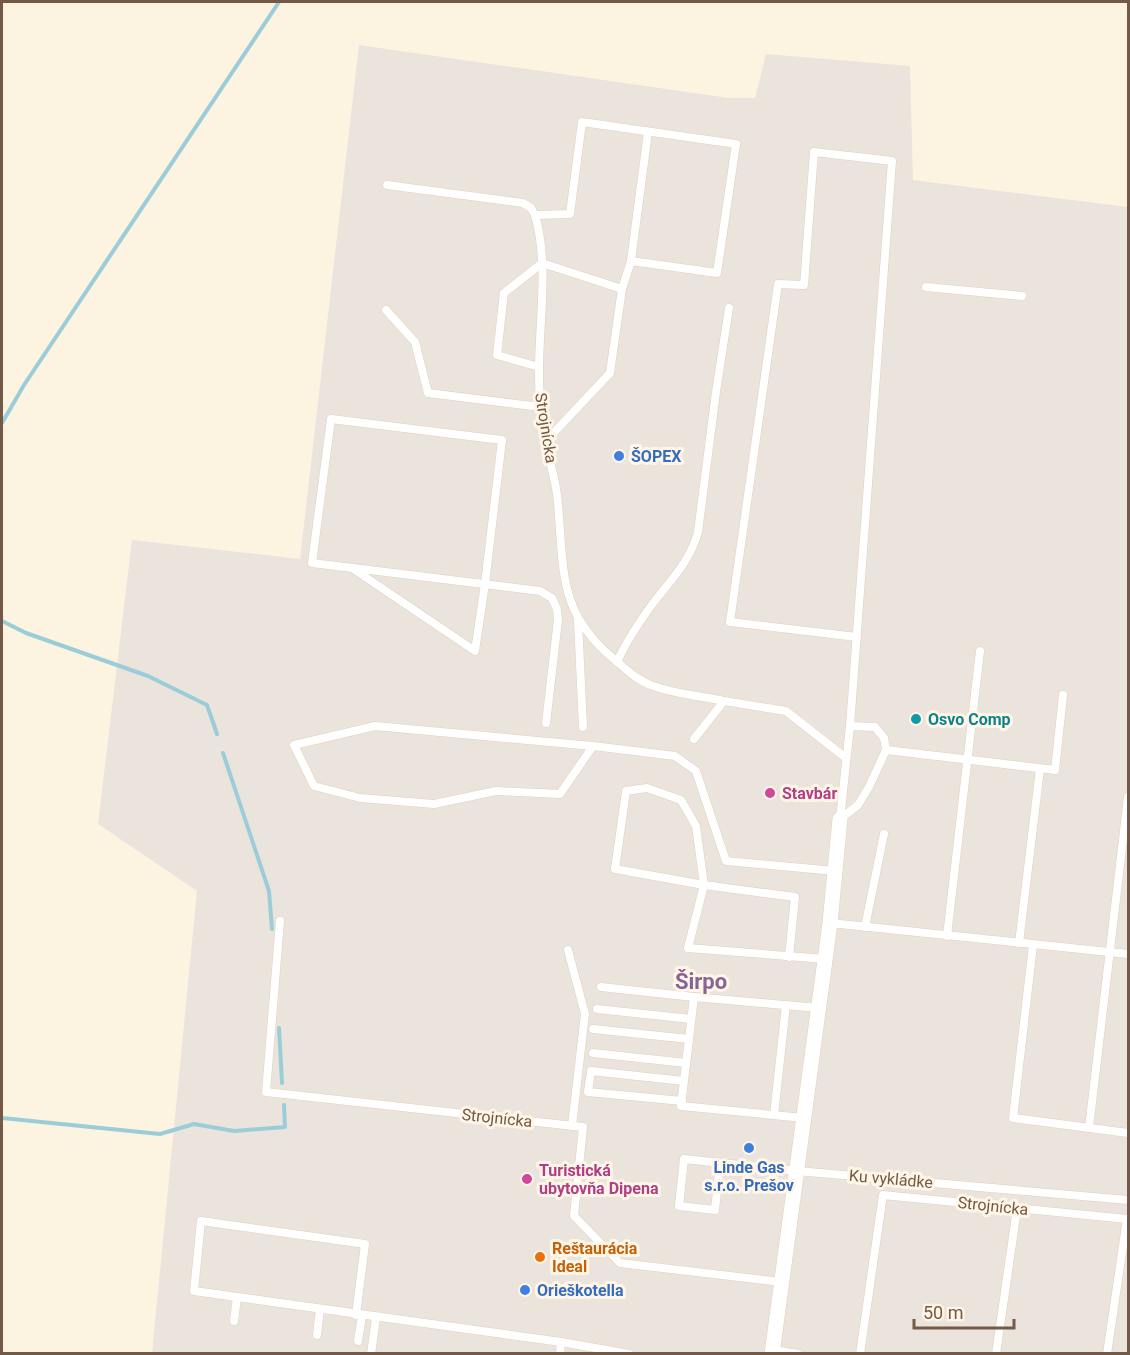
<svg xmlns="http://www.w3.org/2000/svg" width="1130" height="1355" viewBox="0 0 1130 1355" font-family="Roboto,sans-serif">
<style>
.industrial{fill:#ebe4dc}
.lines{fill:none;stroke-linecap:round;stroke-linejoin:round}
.stream{stroke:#9bcdd8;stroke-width:4}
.service-casing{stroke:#e1cfbd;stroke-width:9}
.minor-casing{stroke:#e1cfbd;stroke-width:16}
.service{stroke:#fff;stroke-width:8}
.minor{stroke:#fff;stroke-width:15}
.shop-dot{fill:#3f7fe0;stroke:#fff6e7;stroke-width:2}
.culture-dot{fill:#0f9aa8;stroke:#fff6e7;stroke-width:2}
.hotel-dot{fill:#d1479c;stroke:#fff6e7;stroke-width:2}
.food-dot{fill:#e8710a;stroke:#fff6e7;stroke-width:2}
.labels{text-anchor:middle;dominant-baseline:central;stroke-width:6;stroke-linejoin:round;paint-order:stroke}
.street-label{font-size:16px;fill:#745947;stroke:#fff6e7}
.shop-label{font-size:16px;font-weight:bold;fill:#366cbe;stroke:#fff6e7;text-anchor:start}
.culture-label{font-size:16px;font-weight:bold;fill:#0d838f;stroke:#fff6e7;text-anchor:start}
.hotel-label{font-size:16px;font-weight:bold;fill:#b23c85;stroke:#fff6e7;text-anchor:start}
.food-label{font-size:16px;font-weight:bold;fill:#c56008;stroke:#fff6e7;text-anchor:start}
.district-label{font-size:22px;font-weight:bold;fill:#886398;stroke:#fff6e7}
</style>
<rect width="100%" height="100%" fill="#fdf3e1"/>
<!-- industrial -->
<polygon class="industrial" points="359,45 729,98 755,98 766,54 910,66 913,180 1128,207 1128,1353 152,1353 197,891 98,824 132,540 300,559"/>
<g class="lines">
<!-- stream -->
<g class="stream">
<polyline points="2,423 24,385 279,2"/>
<polyline points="2,621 26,633 148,676 207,705 217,734"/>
<polyline points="223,753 269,891 272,929"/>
<polyline points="279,1028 282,1083"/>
<polyline points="2,1118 160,1134 194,1124 234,1131 285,1127 284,1105"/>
</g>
<!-- service casing -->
<g class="service-casing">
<g id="service">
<path d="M387,185L523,203L531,208L535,215C550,268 538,324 539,378C539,402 542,427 547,451C552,469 557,486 558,504C564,571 558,614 615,660C627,670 638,681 653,686C675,694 701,696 724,701"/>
<polyline points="535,215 570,214 582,122 736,144 717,273 631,261 622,289"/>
<polyline points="631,261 648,132"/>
<polyline points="926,287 1022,296"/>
<polyline points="386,310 415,342 428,393 541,407"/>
<polyline points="539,367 497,355 504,293 542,263 622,289 610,373 546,441"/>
<polyline points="352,568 475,651 485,584 502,440 331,419 312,563 540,591 552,598 557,609 558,620 546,723"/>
<polyline points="578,621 583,727"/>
<path d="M617,662C626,642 638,624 651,606C669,582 690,562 698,532L716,392L729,308"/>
<polyline points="694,739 724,701 786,711 846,758"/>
<polyline points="593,746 560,794 496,791 434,804 360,798 314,786 294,745 375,726 593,746 675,756 696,771 726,861 835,871"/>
<polyline points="886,750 1055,770 1063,695"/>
<polyline points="840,819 850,726 892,161 814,152 804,285 778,284 730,622 857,637"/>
<polyline points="840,819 858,805 869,787 886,750 884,738 875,727 850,726"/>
<polyline points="280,921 266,1092 583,1127 574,1216 620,1263 781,1282"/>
<polyline points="830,923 1128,954"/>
<polyline points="865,927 884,834"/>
<polyline points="947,936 980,651"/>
<polyline points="1019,943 1040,769"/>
<polyline points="1033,945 1013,1118 1128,1133"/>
<polyline points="568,950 585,1014 572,1126"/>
<polyline points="789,957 795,897 704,885 615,869 626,791 647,788 681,800 696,826 704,885 688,948 825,959"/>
<polyline points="601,987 694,997"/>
<polyline points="597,1009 691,1019"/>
<polyline points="593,1029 689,1039"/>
<polyline points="593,1053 686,1063"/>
<polyline points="682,1101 588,1092 591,1071 684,1081"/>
<polyline points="774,1115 786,1005"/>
<polyline points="804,1118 681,1106 694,997 819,1008"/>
<polyline points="1089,1128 1128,797"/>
<polyline points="720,1163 715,1210 679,1206 684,1159 797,1171 1128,1200"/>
<polyline points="356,1315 365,1244 201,1221 194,1291 561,1342"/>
<polyline points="234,1321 237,1297"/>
<polyline points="317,1335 320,1309"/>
<polyline points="358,1341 362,1316"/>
<polyline points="773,1350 798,1354"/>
<polyline points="371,1354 376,1318"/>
<polyline points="560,1354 561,1342 629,1354"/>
<polyline points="860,1354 883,1195 1127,1219 1107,1354"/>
<polyline points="996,1354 1017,1209"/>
</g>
</g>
<!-- minor casing -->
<g class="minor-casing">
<polyline id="minor" points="772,1354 830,923 840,819"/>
</g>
<!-- service -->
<use href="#service" class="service"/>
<!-- minor -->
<use href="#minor" class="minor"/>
</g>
<!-- markers -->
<g class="shop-dot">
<circle cx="619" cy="456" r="6"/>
<circle cx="749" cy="1148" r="6"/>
<circle cx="525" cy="1290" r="6"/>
</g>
<circle class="culture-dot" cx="916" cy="719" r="6"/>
<g class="hotel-dot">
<circle cx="770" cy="793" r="6"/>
<circle cx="527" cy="1179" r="6"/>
</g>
<circle class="food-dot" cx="540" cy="1257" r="6"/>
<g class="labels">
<!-- street labels -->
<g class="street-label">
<text transform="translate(546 428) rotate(81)">Strojnícka</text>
<text transform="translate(497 1118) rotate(6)">Strojnícka</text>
<text transform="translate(891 1179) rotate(5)">Ku vykládke</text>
<text transform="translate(993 1206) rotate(6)">Strojnícka</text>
</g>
<!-- shop labels -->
<g class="shop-label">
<text x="631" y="456">ŠOPEX</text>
<text x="749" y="1167" text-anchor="middle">Linde Gas<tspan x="749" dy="18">s.r.o. Prešov</tspan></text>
<text x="537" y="1290">Orieškotella</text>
</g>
<!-- culture labels -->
<g class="culture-label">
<text x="928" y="719">Osvo Comp</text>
</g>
<!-- hotel labels -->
<g class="hotel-label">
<text x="782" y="793">Stavbár</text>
<text x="539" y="1170">Turistická<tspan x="539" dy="18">ubytovňa Dipena</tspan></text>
</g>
<!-- food labels -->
<g class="food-label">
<text x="552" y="1248">Reštaurácia<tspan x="552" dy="18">Ideal</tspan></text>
</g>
<!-- district labels -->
<g class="district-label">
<text x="701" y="981">Širpo</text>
</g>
</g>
<!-- border -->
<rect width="1130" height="1355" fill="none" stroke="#745947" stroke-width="6"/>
<!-- scale -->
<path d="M914 1319v9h100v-9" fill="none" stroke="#745947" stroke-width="3"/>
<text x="923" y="1319" font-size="18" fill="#745947" stroke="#fff6e7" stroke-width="4.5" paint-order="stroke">50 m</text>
</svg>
